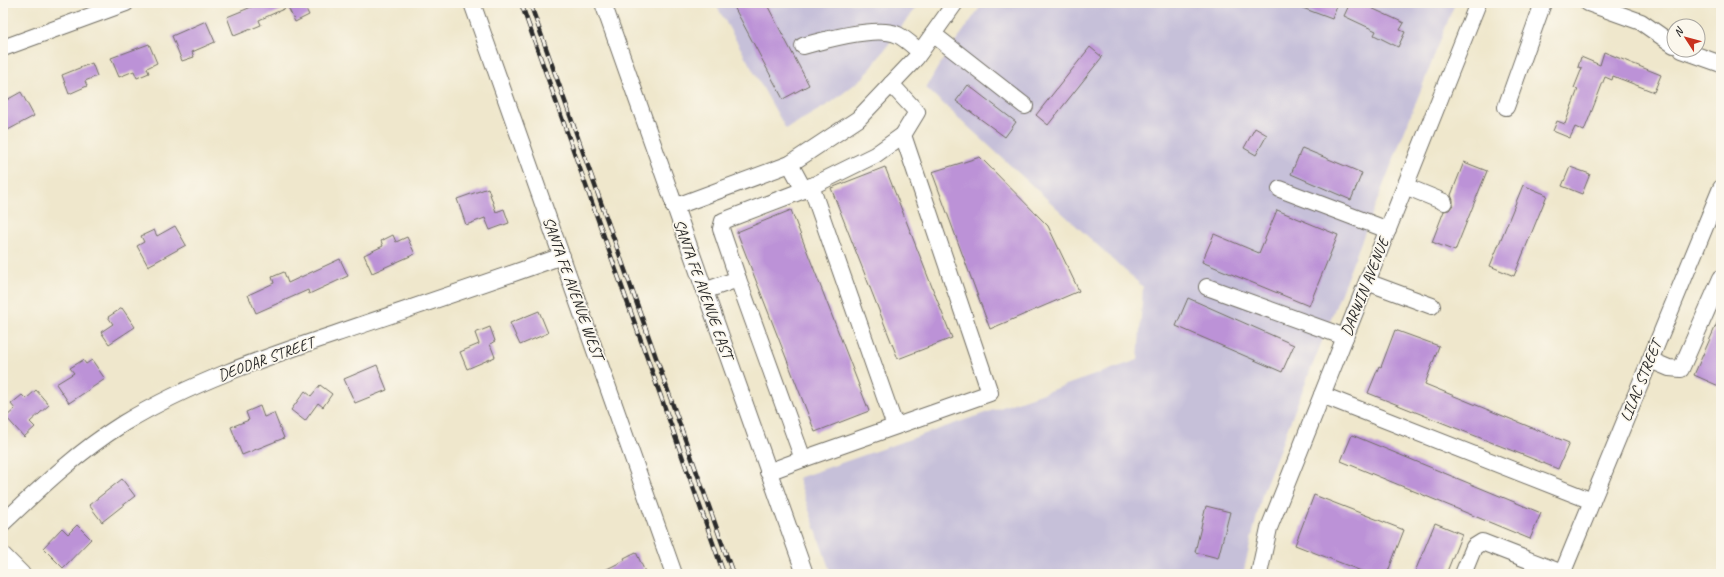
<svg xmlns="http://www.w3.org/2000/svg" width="1724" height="577" viewBox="0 0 1724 577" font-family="Caveat,sans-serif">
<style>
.industrial{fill:#c6c0d9}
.building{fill:#bc92d7}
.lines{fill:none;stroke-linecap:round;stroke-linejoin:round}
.minor-casing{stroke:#706d63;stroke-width:18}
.minor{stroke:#fff;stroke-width:16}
.rail-casing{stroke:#2b2b2b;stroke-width:4.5}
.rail{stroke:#fbf7ec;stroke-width:3;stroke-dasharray:9;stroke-linecap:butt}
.labels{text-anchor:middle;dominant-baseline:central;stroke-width:3.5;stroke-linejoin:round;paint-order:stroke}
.street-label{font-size:16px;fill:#2b2b2b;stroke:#fbf7ec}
</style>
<rect width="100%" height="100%" fill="#fbf7ec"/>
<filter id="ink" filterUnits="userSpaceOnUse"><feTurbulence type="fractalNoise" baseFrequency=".025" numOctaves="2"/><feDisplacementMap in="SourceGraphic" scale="8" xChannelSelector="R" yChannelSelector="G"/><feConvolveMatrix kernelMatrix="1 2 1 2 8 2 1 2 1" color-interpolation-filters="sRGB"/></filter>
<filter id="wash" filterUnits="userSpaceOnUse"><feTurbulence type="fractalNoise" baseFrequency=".012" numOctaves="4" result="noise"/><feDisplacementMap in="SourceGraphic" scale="16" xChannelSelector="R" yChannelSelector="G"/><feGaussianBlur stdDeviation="0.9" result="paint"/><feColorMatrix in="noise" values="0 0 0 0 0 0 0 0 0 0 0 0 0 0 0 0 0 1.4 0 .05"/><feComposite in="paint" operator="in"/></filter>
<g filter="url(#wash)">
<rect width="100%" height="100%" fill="#efe7cc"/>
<!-- industrial -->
<g class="industrial">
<polygon points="715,3 919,3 865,76 832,102 786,129"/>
<polygon points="983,3 1455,3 1263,491 1243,574 831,574 798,478 1138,360 1143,287 926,88 938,67"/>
</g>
<g id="blocks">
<!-- building -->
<g class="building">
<polygon points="261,3 303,3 309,15 295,22 288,7 259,20 261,25 234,36 227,17"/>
<polygon points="732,3 766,3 809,85 783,99"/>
<polygon points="1331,3 1337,5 1332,19 1292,4"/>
<polygon points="1350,3 1368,3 1367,6 1404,23 1400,30 1405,32 1398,47 1374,35 1376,31 1344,16"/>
<polygon points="206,21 215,42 192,52 194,57 182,61 172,36"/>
<polygon points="149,44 157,63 147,68 149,73 137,78 134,71 119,77 111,58"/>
<polygon points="1090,47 1102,57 1048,125 1036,115"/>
<polygon points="1604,52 1661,75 1654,92 1613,76 1612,80 1605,77 1584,131 1575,127 1570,138 1553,131 1557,121 1565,124 1578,89 1574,88 1582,68 1578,67 1581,57 1600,65"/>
<polygon points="92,63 97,76 85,81 87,86 69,94 62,75"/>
<polygon points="968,85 1016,122 1005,137 956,101"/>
<polygon points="21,92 34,116 6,131 3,126 3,102"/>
<polygon points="1255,128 1267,135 1256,155 1244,148"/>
<polygon points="1302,148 1362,173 1351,200 1291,174"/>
<polygon points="980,157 1048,226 1079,291 990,329 932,172"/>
<polygon points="1464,162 1487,171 1455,251 1432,242 1444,211 1449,210 1453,205 1453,200 1451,195"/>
<polygon points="885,167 952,338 898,359 831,188"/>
<polygon points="1570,167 1590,174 1582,194 1562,186"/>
<polygon points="1523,185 1547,195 1514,276 1490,266"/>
<polygon points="488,188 496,212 504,209 509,223 490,230 485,218 466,225 457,199"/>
<polygon points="791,210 869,411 815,432 737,232"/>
<polygon points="1277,210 1338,235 1309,306 1202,262 1214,234 1259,253"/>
<polygon points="175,226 186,245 148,266 137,246 144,242 141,236 154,230 157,236"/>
<polygon points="393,235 396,242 407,237 415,254 372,273 364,255 383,246 381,241"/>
<polygon points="340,259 348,276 309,294 308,290 256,313 248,295 274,283 272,277 284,272 288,283"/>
<polygon points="1188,298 1294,345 1282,372 1176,326"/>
<polygon points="122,308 135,327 109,344 101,332 113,324 108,317"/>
<polygon points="539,311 548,333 520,345 510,323"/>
<polygon points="1721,314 1721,387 1694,375"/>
<polygon points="490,327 495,341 490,344 495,357 467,369 460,352 479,344 475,333"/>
<polygon points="1395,330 1439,346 1425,384 1569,443 1558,469 1368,393 1379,366 1381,367"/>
<polygon points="83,360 86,364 92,360 105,379 69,403 56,384 74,373 70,368"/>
<polygon points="377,365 387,390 355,403 344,379"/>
<polygon points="320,385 332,394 323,407 318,403 305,421 291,410 305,391 311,396"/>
<polygon points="36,390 49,405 30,422 35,427 24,437 6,417 15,409 11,404 22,395 26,399"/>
<polygon points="260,406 264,417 274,413 284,438 242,455 231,427 249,420 246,412"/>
<polygon points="1352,435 1541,513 1530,539 1341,461"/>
<polygon points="122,479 135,496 102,522 89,505"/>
<polygon points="1314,495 1404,530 1387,574 1369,574 1295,545"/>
<polygon points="1206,506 1230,512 1218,558 1195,552"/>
<polygon points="1435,523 1462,534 1446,574 1414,574"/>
<polygon points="77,525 91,539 63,568 43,548 62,528 68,534"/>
<polygon points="636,552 646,574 597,574 625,560 624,558"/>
</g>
</g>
</g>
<g filter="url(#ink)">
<use href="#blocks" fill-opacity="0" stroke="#706d63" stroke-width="1"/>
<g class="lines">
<!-- minor casing -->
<g class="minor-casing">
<g id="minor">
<polyline points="472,3 674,574"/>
<polyline points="603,3 805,574"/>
<polyline points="1588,3 1641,22 1674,45"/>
<polyline points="933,34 1025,106"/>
<path d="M803,46C824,40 878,25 898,35C906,39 913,46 920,52"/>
<polyline points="3,48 126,3"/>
<polyline points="1682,50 1721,64"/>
<polyline points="1506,107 1543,3"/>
<polyline points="790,164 804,190 875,155 903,135 917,112 891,84"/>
<polyline points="811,186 895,426"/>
<polyline points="1405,186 1444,202"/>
<polyline points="1280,189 1388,230"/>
<polyline points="674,207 790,164 858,119 916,58 955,3"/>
<polyline points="738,279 721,229 723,221 804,190"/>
<polyline points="1367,282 1432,306"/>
<polyline points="1207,287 1345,337"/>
<polyline points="704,291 738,279 803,459 768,472"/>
<polyline points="1650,360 1669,368 1681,369 1721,278"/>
<polyline points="1322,395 1592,501"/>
<polyline points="803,459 990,393 903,135"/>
<path d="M3,523C41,487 79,451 124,423C190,383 263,358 335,334C411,308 487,283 562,256"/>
<polyline points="3,555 22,574"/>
<polyline points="1259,574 1269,528 1478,3"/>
<polyline points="1463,574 1474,547 1482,542 1562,573"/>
<polyline points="1562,574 1721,188"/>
</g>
</g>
<!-- minor -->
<use href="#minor" class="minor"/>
<!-- rail casing -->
<g class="rail-casing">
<g id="rail">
<polyline points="521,3 724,574"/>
<polyline points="530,3 733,574"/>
</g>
</g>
<!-- rail -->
<use href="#rail" class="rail"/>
</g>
</g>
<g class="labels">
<!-- street labels -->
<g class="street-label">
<text transform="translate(1365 287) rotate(-68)">DARWIN AVENUE</text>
<text transform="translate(573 288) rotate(70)">SANTA FE AVENUE WEST</text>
<text transform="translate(703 289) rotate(70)">SANTA FE AVENUE EAST</text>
<text transform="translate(266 359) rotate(-20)">DEODAR STREET</text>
<text transform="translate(1641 381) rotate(-68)">LILAC STREET</text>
</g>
</g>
<!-- margin -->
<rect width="1724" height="577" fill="none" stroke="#fbf7ec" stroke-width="16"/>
<!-- north arrow -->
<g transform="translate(1686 38) rotate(306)"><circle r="19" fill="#fbf7ec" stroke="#a8a59f"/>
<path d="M0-3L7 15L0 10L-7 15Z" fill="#c8321e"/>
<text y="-6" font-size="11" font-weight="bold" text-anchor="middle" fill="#2b2b2b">N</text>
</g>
</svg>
